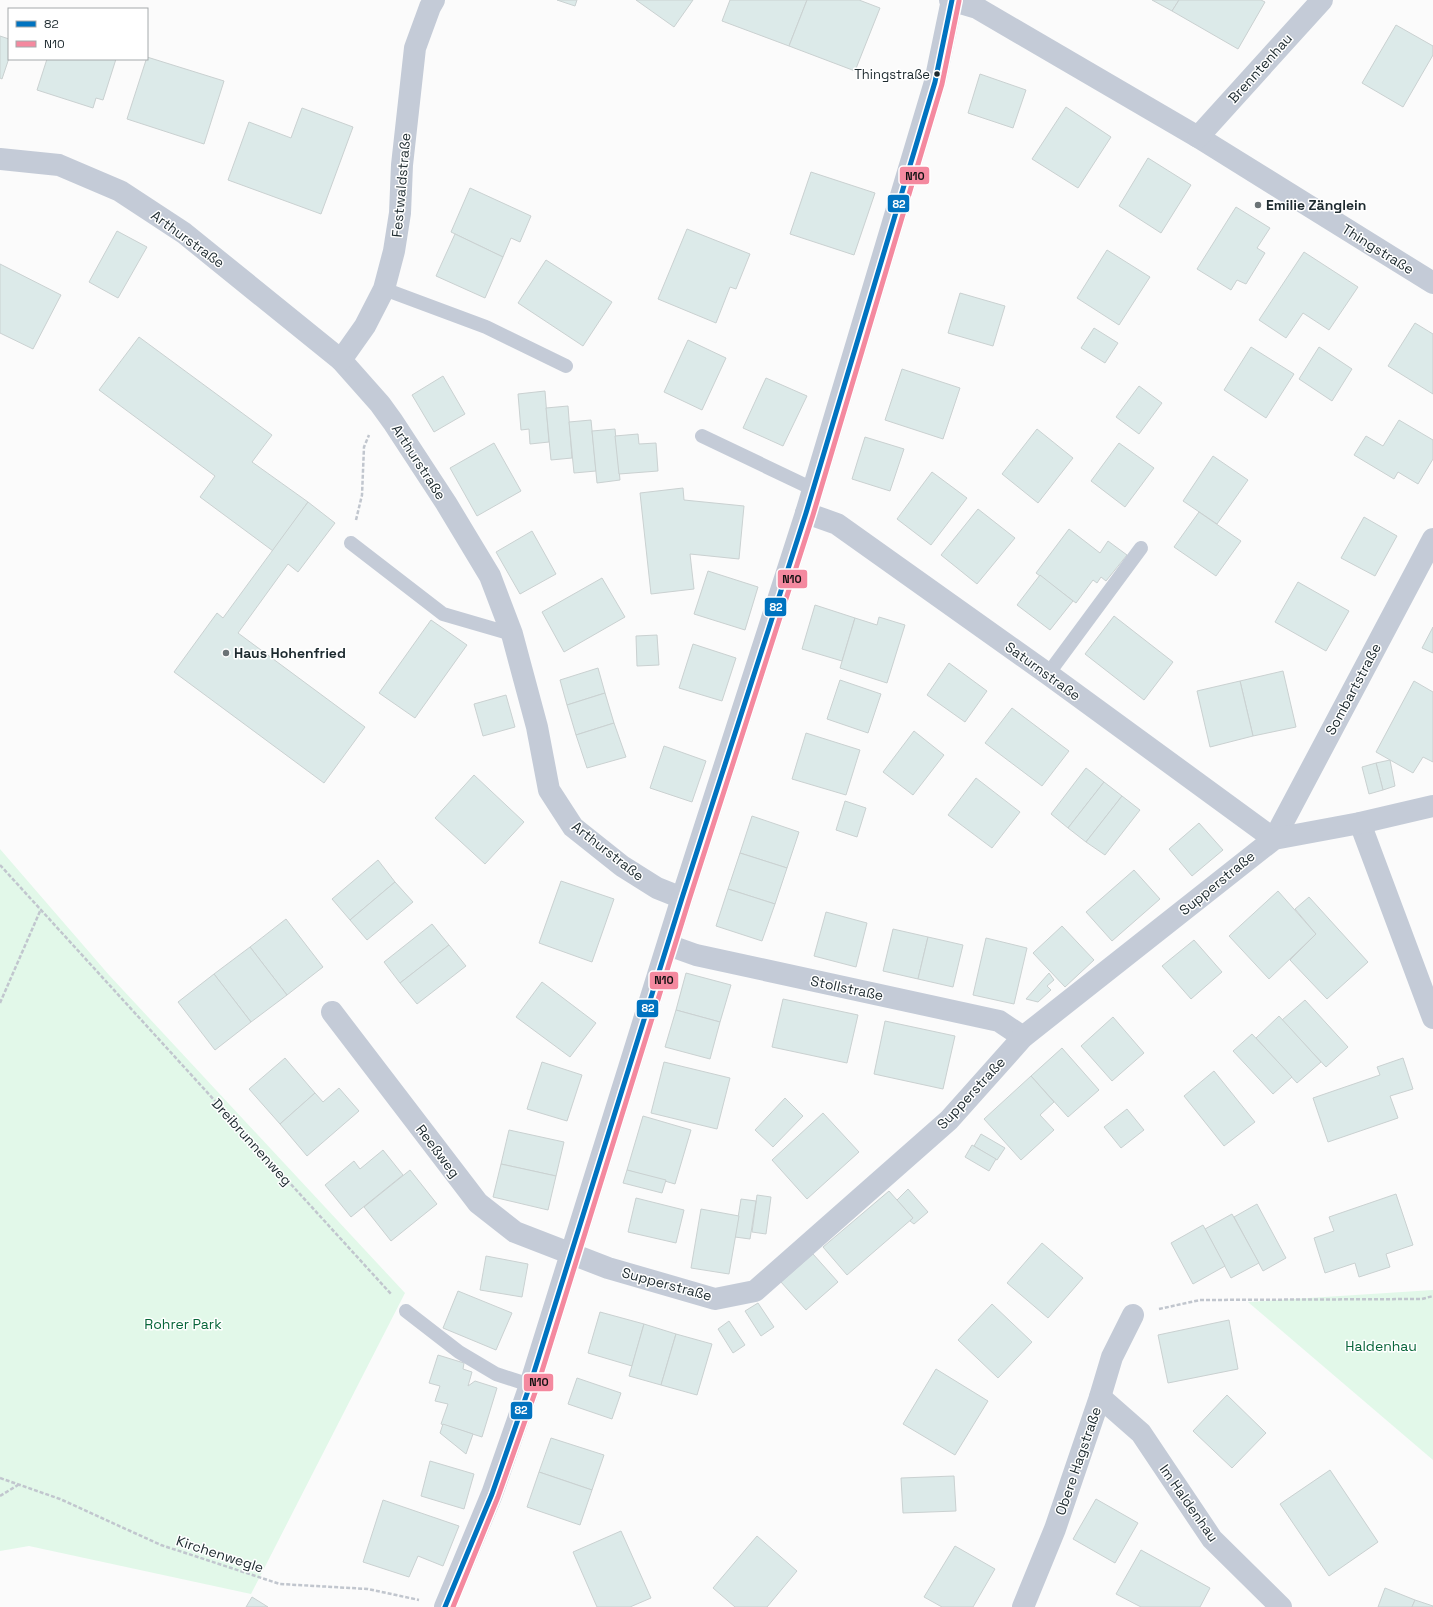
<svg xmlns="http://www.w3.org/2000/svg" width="1433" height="1607" viewBox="0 0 1433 1607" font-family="'Space Grotesk',sans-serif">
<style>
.green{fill:#e2f8e9}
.building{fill:#dceae9;stroke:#cad1d1}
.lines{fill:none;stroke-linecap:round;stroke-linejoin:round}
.path{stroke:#c1c6ce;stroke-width:2.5;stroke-dasharray:4 2;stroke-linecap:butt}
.service{stroke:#c4cbd7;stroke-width:14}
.minor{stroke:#c4cbd7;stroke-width:22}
.tertiary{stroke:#c4cbd7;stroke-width:22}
.bus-1-casing{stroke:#fff;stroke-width:8}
.bus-2-casing{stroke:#fff;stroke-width:8}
.bus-1{stroke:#0073c0;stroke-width:5}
.bus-2{stroke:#f4899f;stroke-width:5}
.bus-dot{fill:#1d2a2f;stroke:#fff;stroke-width:1.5}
.poi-dot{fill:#6b7376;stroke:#fff;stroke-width:1.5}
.labels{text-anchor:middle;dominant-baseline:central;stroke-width:3;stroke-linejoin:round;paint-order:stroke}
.bus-label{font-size:13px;fill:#1d2a2f;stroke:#fff;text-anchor:end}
.street-label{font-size:14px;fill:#1d2a2f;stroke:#fff}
.poi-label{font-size:14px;font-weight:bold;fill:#1d2a2f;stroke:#fff;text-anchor:start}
.park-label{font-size:14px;fill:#08663a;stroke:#fff}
.line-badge{stroke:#fff;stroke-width:1.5}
.badge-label{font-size:11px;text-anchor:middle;font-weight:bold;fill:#fff}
.pale-badge-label{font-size:11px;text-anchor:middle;font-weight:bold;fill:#111}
</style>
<rect width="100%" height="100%" fill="#fbfbfb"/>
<!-- green -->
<g class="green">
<polygon points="0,849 109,975 405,1293 251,1594 29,1546 0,1551"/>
<polygon points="1433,1290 1433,1460 1248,1302"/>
</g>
<!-- building -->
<g class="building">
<polygon points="557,0 577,0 575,6"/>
<polygon points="636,0 693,0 674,27"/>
<polygon points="730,0 807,0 789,46 722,21"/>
<polygon points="807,0 859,0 880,8 855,71 789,46"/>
<polygon points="1152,0 1179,0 1172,11"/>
<polygon points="1179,0 1261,0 1265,2 1238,49 1172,11"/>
<polygon points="1396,25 1433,46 1433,55 1403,107 1362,83"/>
<polygon points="0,36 9,39 9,58 2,79 0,78"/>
<polygon points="147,57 224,81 204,144 127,119"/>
<polygon points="47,59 116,59 103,100 96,98 93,108 37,90"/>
<polygon points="980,74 1026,90 1013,128 968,113"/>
<polygon points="1066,107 1111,137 1078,188 1032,159"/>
<polygon points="302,108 353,127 321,214 228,180 249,122 291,138"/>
<polygon points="1148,158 1191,185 1161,233 1119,206"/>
<polygon points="811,172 875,193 854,255 790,234"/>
<polygon points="470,188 531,216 520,242 511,238 503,257 451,232"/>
<polygon points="1236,207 1270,228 1257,248 1265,253 1246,284 1237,280 1231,290 1197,269"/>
<polygon points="687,229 750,254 736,289 730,287 716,323 658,299"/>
<polygon points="117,231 147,247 118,298 89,282"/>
<polygon points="455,234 503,257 485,298 436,276"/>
<polygon points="1107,250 1150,277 1119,325 1077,298"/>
<polygon points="1304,252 1358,287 1329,330 1303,313 1286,338 1259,320"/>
<polygon points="546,260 612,302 583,346 518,303"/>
<polygon points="0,264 61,295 33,349 0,333"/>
<polygon points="960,293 1005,306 993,346 948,333"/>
<polygon points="1415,323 1433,334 1433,394 1388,366"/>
<polygon points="1094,328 1118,343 1105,363 1081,348"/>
<polygon points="139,337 272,435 252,462 308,502 273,551 200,497 215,476 99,390"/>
<polygon points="688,340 726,358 702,410 664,392"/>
<polygon points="1251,347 1294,374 1266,418 1224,390"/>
<polygon points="1319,347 1352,369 1332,401 1299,379"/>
<polygon points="902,369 960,388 943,439 885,420"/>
<polygon points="443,376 465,414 434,432 412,395"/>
<polygon points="766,378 807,396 783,446 743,428"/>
<polygon points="1139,386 1162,403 1139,434 1116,417"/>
<polygon points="545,391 549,442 530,444 529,429 521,430 518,394"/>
<polygon points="568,406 572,458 551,460 546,408"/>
<polygon points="591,420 596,471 574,473 569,422"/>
<polygon points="1399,420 1433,440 1433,459 1418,484 1398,472 1394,479 1354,455 1366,436 1383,446"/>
<polygon points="615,429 620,480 597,483 592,431"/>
<polygon points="1037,429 1073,458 1038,503 1002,474"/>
<polygon points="638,434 639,444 656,443 658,471 619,474 615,436"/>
<polygon points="865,437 904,449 890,491 852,479"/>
<polygon points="494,443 521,491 477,516 450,468"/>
<polygon points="1119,443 1154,468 1125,507 1091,481"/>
<polygon points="1213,456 1248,480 1217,524 1183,501"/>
<polygon points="932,472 967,498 931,545 897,519"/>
<polygon points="683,488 684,500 744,506 739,559 690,554 694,589 651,594 640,493"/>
<polygon points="308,502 335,523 298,572 288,564 238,633 365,727 324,783 174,672 217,613 223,618"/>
<polygon points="978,509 1015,538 977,584 941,555"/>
<polygon points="1199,512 1241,541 1216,576 1174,547"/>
<polygon points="1364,517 1397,536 1375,576 1341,558"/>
<polygon points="1069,529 1100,553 1108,541 1127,555 1106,581 1101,577 1097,583 1093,580 1076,603 1036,573"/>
<polygon points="532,531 556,574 520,594 496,552"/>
<polygon points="708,571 758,587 745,630 694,614"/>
<polygon points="1040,575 1073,601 1050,630 1017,605"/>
<polygon points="602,578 625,617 564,652 542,612"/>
<polygon points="1298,582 1349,611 1326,651 1275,622"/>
<polygon points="815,605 855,618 842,661 802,649"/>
<polygon points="1114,616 1173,662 1144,700 1085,654"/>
<polygon points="879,617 905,625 887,683 840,668 855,618 877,625"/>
<polygon points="431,620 467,645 415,718 379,693"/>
<polygon points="1433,627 1433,653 1422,648"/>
<polygon points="657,635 659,665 637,666 636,636"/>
<polygon points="693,644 736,658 722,701 679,688"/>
<polygon points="949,663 987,691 965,722 927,695"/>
<polygon points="598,668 605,693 567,705 560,680"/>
<polygon points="1283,671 1296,727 1253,736 1240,681"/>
<polygon points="840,680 881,694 868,733 827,719"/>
<polygon points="1240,681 1253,736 1210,747 1197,691"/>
<polygon points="1414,681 1433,692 1433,762 1423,757 1413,773 1376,752"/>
<polygon points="605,693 614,723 576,735 567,705"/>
<polygon points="506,695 515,727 483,736 474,704"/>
<polygon points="1012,708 1069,751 1042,786 985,743"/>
<polygon points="614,723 626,757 587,768 576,735"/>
<polygon points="914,731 944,755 913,795 883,772"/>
<polygon points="806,733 860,750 846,795 792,779"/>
<polygon points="664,746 706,761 692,802 650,788"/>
<polygon points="1390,760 1395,786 1383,790 1376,763"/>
<polygon points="1376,763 1383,790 1369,794 1362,767"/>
<polygon points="1086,768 1104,782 1068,828 1051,814"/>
<polygon points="474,775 524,822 485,864 435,818"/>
<polygon points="976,778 1020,812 992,848 948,815"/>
<polygon points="1104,782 1122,796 1086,842 1068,828"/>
<polygon points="1122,796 1140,810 1105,855 1086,842"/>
<polygon points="845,801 866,808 857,837 836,830"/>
<polygon points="752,816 799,832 787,868 740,853"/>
<polygon points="1199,823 1223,850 1192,876 1169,849"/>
<polygon points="740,853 787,868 775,904 728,889"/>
<polygon points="378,860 395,882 350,920 332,899"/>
<polygon points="1134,870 1160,899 1112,941 1086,912"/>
<polygon points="561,881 614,899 592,962 539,943"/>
<polygon points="395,882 413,902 367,940 350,920"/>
<polygon points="728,889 775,904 762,941 716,926"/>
<polygon points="1278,891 1316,934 1269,979 1229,936"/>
<polygon points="1309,897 1368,962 1327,999 1290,960 1316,934 1295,909"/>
<polygon points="826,912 867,923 856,967 814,956"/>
<polygon points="286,919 323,967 287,995 250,947"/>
<polygon points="432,924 449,945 400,983 384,962"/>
<polygon points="1062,926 1094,960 1065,987 1033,953"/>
<polygon points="893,929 928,937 918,979 883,971"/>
<polygon points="928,937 963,945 953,987 918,979"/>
<polygon points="986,938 1027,948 1014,1004 973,995"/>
<polygon points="1194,940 1222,972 1191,999 1162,966"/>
<polygon points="449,945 466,966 417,1004 400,983"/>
<polygon points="250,947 287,995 251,1022 214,974"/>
<polygon points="686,973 731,985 720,1022 676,1010"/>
<polygon points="1049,973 1054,980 1047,986 1051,990 1038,1002 1026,999"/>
<polygon points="214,974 251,1022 215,1050 178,1002"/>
<polygon points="542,982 596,1023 570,1057 516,1017"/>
<polygon points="783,999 858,1015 847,1063 772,1047"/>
<polygon points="1305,1000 1348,1047 1326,1067 1282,1020"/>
<polygon points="676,1010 720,1022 710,1059 665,1047"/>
<polygon points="1279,1016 1321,1062 1297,1083 1256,1038"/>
<polygon points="1113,1017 1144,1053 1112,1081 1081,1046"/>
<polygon points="885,1021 955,1036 943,1089 874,1074"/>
<polygon points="1252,1034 1292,1077 1273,1094 1233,1051"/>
<polygon points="1062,1048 1099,1090 1068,1117 1031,1076"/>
<polygon points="285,1058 315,1093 280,1124 249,1089"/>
<polygon points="1403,1058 1413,1089 1390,1096 1398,1118 1328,1142 1313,1098 1380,1075 1377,1067"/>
<polygon points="542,1062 582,1075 567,1121 527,1109"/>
<polygon points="664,1062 730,1078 717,1129 651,1113"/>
<polygon points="1214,1071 1255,1122 1224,1146 1184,1096"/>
<polygon points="1031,1076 1054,1102 1040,1115 1054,1130 1021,1160 984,1119"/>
<polygon points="339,1088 359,1111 307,1156 280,1124 315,1093 323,1102"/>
<polygon points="785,1098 803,1116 773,1147 755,1130"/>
<polygon points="1127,1109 1144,1130 1121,1148 1104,1127"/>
<polygon points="823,1113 859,1152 807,1199 772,1160"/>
<polygon points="643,1116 691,1130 675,1184 627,1170"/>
<polygon points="509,1130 564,1142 556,1176 501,1164"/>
<polygon points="981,1134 1005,1148 997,1160 974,1146"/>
<polygon points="972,1145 996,1159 989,1171 965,1157"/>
<polygon points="383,1150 403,1175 351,1217 325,1185 354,1161 360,1169"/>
<polygon points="501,1164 556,1176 548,1210 493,1197"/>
<polygon points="410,1170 437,1204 391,1241 364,1207"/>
<polygon points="627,1170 666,1180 662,1193 623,1183"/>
<polygon points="908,1189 928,1212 914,1224 910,1221 913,1218 897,1200"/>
<polygon points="889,1191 913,1218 847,1275 823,1247"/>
<polygon points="1396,1194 1413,1245 1386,1254 1390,1267 1359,1277 1355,1263 1325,1273 1314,1238 1334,1231 1329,1217"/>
<polygon points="757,1195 771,1197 766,1234 752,1232"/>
<polygon points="636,1198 684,1210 676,1243 628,1232"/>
<polygon points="741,1199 756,1201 750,1239 735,1237"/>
<polygon points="1257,1204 1286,1258 1263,1271 1234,1217"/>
<polygon points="701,1209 739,1216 729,1274 691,1268"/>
<polygon points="1232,1214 1259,1263 1231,1278 1205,1229"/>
<polygon points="1203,1225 1225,1266 1193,1284 1171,1243"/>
<polygon points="1042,1243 1083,1278 1048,1318 1007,1283"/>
<polygon points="813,1254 838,1282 806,1310 781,1282"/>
<polygon points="486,1256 528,1264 522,1297 480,1290"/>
<polygon points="458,1291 512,1313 496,1350 443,1328"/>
<polygon points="758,1303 774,1327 761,1336 745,1311"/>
<polygon points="992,1304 1032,1342 998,1378 958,1340"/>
<polygon points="600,1312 644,1324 632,1366 588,1353"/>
<polygon points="1229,1320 1238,1369 1168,1383 1158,1335"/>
<polygon points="729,1321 745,1345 733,1353 718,1329"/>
<polygon points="644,1324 676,1334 661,1385 629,1376"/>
<polygon points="676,1334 712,1344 697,1395 661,1385"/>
<polygon points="438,1355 464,1363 463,1369 472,1372 468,1386 475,1381 497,1388 482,1437 441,1424 448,1404 435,1401 440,1386 429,1383"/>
<polygon points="936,1369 988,1401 955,1455 903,1424"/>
<polygon points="577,1378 621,1393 612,1419 568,1404"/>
<polygon points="1227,1395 1266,1433 1232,1468 1193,1431"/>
<polygon points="443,1424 473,1434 466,1454 440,1433"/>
<polygon points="551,1438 604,1455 592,1490 539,1472"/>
<polygon points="430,1461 474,1474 464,1509 421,1496"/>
<polygon points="1330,1470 1378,1542 1329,1576 1280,1504"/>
<polygon points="539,1472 592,1490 580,1525 527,1507"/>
<polygon points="954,1476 956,1511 903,1513 901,1478"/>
<polygon points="1096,1499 1138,1523 1115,1563 1073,1539"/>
<polygon points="383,1500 459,1526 443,1566 418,1556 409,1577 363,1562"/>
<polygon points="621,1531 651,1598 630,1607 597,1607 573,1552"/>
<polygon points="757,1536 797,1571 767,1607 735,1607 713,1588"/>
<polygon points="955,1546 995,1569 973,1607 942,1607 924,1597"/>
<polygon points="1141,1550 1210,1588 1200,1607 1141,1607 1116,1594"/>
<polygon points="1385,1588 1415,1600 1412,1607 1378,1607"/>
<polygon points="252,1597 268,1607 246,1607"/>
<polygon points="1415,1600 1433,1606 1433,1607 1412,1607"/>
</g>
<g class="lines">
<!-- path -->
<g class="path">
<polyline points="356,520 362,495 364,447 369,435"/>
<polyline points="0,865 391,1294"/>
<polyline points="0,1003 41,909"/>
<polyline points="1159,1309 1200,1300 1422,1299 1433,1296"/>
<polyline points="0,1478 60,1499 161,1545 280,1584 368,1589 419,1600"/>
<polyline points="0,1496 18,1485"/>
</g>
<!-- service -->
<g class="service">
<polyline points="384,289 486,327 566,366"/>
<polyline points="702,436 813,489"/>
<polyline points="351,543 443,614 512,634"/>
<polyline points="1048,674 1141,548"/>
<polyline points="406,1311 459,1352 496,1374 530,1385"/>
</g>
<!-- minor -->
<g class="minor">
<polyline points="950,0 977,8 1198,137 1433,283"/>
<polyline points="1198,137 1322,0"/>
<polyline points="0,159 59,165 120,191 184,233 341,360 380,404 393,422 446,503 490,576 512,634 537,727 549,790 573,827 622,866 657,888 682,898"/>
<polyline points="341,360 365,326 384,289 394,251 400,213 402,165 415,48 430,7 434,0"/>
<polyline points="806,513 837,524 1048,674 1274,839 1433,539"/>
<polyline points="1360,823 1433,1018"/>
<polyline points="668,945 696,955 999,1021 1023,1037"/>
<polyline points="332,1012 478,1203 515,1232 608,1268 715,1299 755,1291 949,1120 1023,1037 1274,839 1360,823 1433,806"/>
<polyline points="1100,1397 1141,1433 1212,1539 1281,1607"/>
<polyline points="1023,1607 1055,1529 1100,1397 1112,1357 1133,1315"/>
</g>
<!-- tertiary -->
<polyline class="tertiary" points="445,1607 492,1494 530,1385 682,898 806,513 935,82 952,0"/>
<!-- bus-1 casing -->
<g class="bus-1-casing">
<polyline id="bus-1" points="445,1607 492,1494 530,1385 682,898 806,513 935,82 952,0"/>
</g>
<!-- bus-2 casing -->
<g class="bus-2-casing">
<polyline id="bus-2" points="453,1607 498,1497 537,1387 689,900 813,515 942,84 959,1"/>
</g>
<!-- bus-1 -->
<use href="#bus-1" class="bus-1"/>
<!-- bus-2 -->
<use href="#bus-2" class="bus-2"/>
</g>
<!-- markers -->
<circle class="bus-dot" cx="937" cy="74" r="3.5"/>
<g class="poi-dot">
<circle cx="1258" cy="205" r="4"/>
<circle cx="226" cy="653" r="4"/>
</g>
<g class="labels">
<!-- bus labels -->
<g class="bus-label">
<text x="930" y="74">Thingstraße</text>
</g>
<!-- street labels -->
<g class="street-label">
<text transform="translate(1260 68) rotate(-48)">Brenntenhau</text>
<text transform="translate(401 185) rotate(-85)">Festwaldstraße</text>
<text transform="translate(188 239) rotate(36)">Arthurstraße</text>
<text transform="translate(1378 249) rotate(32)">Thingstraße</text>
<text transform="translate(419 462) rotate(57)">Arthurstraße</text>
<text transform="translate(1043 671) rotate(36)">Saturnstraße</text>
<text transform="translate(1353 689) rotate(-62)">Sombartstraße</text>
<text transform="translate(608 851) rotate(38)">Arthurstraße</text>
<text transform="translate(1217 883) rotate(-39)">Supperstraße</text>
<text transform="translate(847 988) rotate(12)">Stollstraße</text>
<text transform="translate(971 1093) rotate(-47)">Supperstraße</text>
<text transform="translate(252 1142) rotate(48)">Dreibrunnenweg</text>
<text transform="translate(438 1151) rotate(53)">Reeßweg</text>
<text transform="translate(667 1284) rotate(15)">Supperstraße</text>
<text transform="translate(1078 1461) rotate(-71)">Obere Hagstraße</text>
<text transform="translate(1189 1503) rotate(55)">Im Haldenhau</text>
<text transform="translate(220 1554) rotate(18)">Kirchenwegle</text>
</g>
<!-- poi labels -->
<g class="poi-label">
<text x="1266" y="205">Emilie Zänglein</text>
<text x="234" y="653">Haus Hohenfried</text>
</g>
<!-- park labels -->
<g class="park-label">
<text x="183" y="1324">Rohrer Park</text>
<text x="1381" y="1346">Haldenhau</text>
</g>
</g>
<g class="line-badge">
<rect x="899" y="166" width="31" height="19" rx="4" fill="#f4899f"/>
<rect x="887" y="194" width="23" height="19" rx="4" fill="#0073c0"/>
<rect x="777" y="569" width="31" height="20" rx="4" fill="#f4899f"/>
<rect x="764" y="597" width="23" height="20" rx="4" fill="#0073c0"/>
<rect x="649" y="971" width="30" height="19" rx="4" fill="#f4899f"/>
<rect x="636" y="999" width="23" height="19" rx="4" fill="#0073c0"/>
<rect x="523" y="1373" width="31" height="19" rx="4" fill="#f4899f"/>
<rect x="510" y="1401" width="23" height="19" rx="4" fill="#0073c0"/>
</g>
<g class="badge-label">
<text x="899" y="208">82</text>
<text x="776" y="611">82</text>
<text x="648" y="1012">82</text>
<text x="521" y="1414">82</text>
</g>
<g class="pale-badge-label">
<text x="915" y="180">N10</text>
<text x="792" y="583">N10</text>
<text x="664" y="984">N10</text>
<text x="539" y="1386">N10</text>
</g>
<!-- legend -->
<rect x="8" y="8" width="140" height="52" fill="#ffffff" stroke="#a5aaac"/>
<rect x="16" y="21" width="20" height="6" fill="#0073c0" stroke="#a5aaac"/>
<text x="44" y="28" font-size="12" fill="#1d2a2f">82</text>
<rect x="16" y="41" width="20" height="6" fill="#f4899f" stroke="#a5aaac"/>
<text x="44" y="48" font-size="12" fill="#1d2a2f">N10</text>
</svg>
